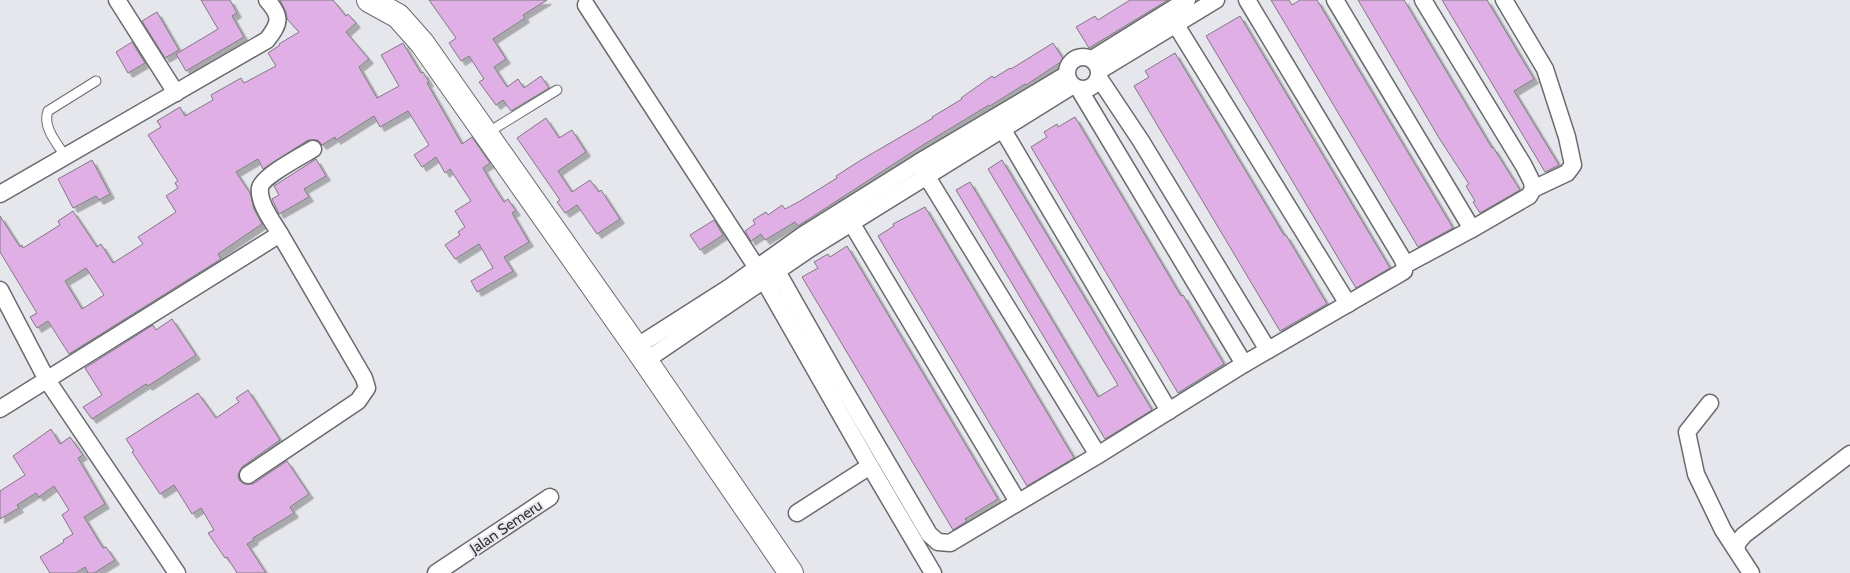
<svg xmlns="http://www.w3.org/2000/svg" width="1850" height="573" viewBox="0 0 1850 573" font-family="Cabin,sans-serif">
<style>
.building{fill:#dfafe5;stroke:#7e7b7e;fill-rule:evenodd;filter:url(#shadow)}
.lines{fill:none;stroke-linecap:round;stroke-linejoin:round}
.lane-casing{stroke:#6a6b6f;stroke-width:11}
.street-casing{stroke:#6a6b6f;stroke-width:19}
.secondary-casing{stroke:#6a6b6f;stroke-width:26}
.lane{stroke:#fff;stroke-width:9}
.street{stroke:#fff;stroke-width:16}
.secondary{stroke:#fff;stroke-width:24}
.labels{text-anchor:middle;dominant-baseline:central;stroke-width:4;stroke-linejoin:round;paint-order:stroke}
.street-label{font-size:15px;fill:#323335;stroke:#e6e7ec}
</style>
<defs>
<filter id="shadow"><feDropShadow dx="4.5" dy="4.5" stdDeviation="0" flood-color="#0004"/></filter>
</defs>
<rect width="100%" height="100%" fill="#e6e7ec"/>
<!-- building -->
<g class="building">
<polygon points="201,0 230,0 237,13 232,16 244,37 186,71 176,54 218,29"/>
<path d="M280,0H333L346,16L348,14L356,23L346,32L369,59L359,67L377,98L399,86L381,55L403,43L421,73L423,72L429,82L427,83L462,144L472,137L490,163L483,168L491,182L504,202L508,199L516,211L512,213L529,242L504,257L513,271L477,292L471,281L493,268L479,244L455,259L445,245L460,235L458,232L465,227L455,211L471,201L450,169L445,173L436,157L422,167L414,155L429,145L408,111L380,127L374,116L336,140L335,137L322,145L318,140H308L263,169L258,159L236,172L250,193L254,209L262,224L218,254L221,259L69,354L48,321L37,328L30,317L37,313L0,252V216L20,247L22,245L23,248L60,225L58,221L73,211L97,247L101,244L113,263L143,244L138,237L176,212L166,196L178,188L175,183L178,181L148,135L161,127L157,121L180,107L185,116L213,100L211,95L241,78L244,83L276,66L268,53L280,45L279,44L299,32L287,19L286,12ZM86,268L104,295L82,309L65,281Z"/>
<polygon points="429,0 547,0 523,15 525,18 493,39 506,59 494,67 507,87 518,79 524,88 541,76 549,88 511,111 503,100 496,105 479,82 484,79 469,56 461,61 449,43 456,38"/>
<polygon points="1130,0 1168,0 1089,48 1076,27 1095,16 1098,20"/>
<polygon points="1271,0 1289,0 1292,5 1300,0 1317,0 1453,228 1418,247"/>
<polygon points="1358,0 1404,0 1492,148 1493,147 1520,190 1480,213 1473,202 1475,201 1466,186 1469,184 1439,138"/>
<polygon points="1442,0 1487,0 1534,79 1514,91 1559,165 1545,172"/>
<polygon points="157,12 179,50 165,58 142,21"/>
<polygon points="1240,16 1390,268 1356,288 1206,36"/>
<polygon points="132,42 145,63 128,73 116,52"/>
<polygon points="1053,43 1064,60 1026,85 1025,84 990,106 989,105 923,145 798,226 795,222 765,240 761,234 751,241 745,231 755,224 753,220 766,212 768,215 782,205 785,209 800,201 837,178 836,176 861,160 933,118 932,117 962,99 961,98 992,76 994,78 1010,68 1011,69"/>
<polygon points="1175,53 1284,235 1286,235 1327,304 1280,331 1134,86 1149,77 1145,71"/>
<polygon points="1075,117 1181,296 1183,295 1224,364 1178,393 1031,147 1047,137 1044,132 1057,124 1058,127"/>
<polygon points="546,118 559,138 572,130 586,152 558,171 572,192 590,180 599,192 601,190 620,219 597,234 577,205 565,213 557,202 560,200 517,138"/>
<polygon points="316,159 326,176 304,189 309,197 279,214 272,199 279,195 274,186"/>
<polygon points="92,160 110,194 99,200 96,196 73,208 58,179"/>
<polygon points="1002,160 1152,410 1105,439 956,190 970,182 1098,397 1118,385 988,169"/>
<polygon points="925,207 1074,458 1027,486 878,236 894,226 893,224"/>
<polygon points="714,220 723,235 700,250 690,235"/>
<polygon points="847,246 998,499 965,519 967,521 953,530 802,277 818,268 814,262 828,254 830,257"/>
<polygon points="172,319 196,355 148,386 146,384 92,419 83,407 102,395 85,368 153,325 156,330"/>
<polygon points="248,390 280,440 242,467 238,475 239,480 244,484 253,484 287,461 309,494 290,507 294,513 253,538 254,540 247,544 266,573 237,573 227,557 225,558 208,533 214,530 201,508 192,514 174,485 160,494 132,452 134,451 126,439 198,393 216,418 239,402 236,398"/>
<polygon points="51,429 60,444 70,437 83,455 78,458 105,504 84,517 103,548 106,547 115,560 94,573 88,573 85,567 76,573 50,573 40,557 64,542 63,540 73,534 62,515 69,510 54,486 39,497 36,493 17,505 19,508 0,519 0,491 25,475 13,456"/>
</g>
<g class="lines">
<!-- lane casing -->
<g class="lane-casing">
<g id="lane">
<polyline points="487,133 557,90"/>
<path d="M65,156C57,143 42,127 48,111L96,81"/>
</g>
</g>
<!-- street casing -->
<g class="street-casing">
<g id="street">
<polyline points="117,0 176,93"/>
<polyline points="1247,0 1402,258 1405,265"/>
<polyline points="1423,0 1524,166 1532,182 1533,189 1529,196 1472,229"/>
<polyline points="1504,0 1545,69 1567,137 1573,165 1567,173 1533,189"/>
<polyline points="586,5 757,268 870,466 933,573"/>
<polyline points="1176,25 1348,304"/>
<circle cx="1083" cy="73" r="16"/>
<polyline points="1092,59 1187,0"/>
<polyline points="1099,71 1216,0"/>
<polyline points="1099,78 1141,141 1268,350"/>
<polyline points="1079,89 1244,364"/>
<polyline points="1003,130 1169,411"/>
<polyline points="921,167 1098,455"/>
<path d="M0,194L267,40C280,23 282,17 267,0"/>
<polyline points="852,224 1018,502"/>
<path d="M280,234C273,222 258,203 260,188C261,177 303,155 313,149"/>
<polyline points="770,259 837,377 929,534 938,542 950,543 1098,455 1244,364 1399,274 1404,271 1405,265 1472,229 1335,0"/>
<polyline points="0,290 47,380 177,573"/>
<polyline points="636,347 730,287 803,235 918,163 1066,75"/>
<polyline points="645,361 811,248 1072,86"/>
<polyline points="1710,403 1687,432 1696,474 1723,530 1751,573"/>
<polyline points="0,409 280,234 364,378 367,388 358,401 248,475"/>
<polyline points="797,513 870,466"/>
<polyline points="1736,549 1738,542 1744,535 1850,454"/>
<polyline points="436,573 550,497"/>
</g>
</g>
<!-- secondary casing -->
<g class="secondary-casing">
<polyline id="secondary" points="369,0 398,16 422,43 636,347 791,573"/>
</g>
<!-- lane -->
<use href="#lane" class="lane"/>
<!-- street -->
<use href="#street" class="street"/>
<!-- secondary -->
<use href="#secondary" class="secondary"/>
</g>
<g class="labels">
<!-- street labels -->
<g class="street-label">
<text transform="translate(506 527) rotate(-34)">Jalan Semeru</text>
</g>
</g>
</svg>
